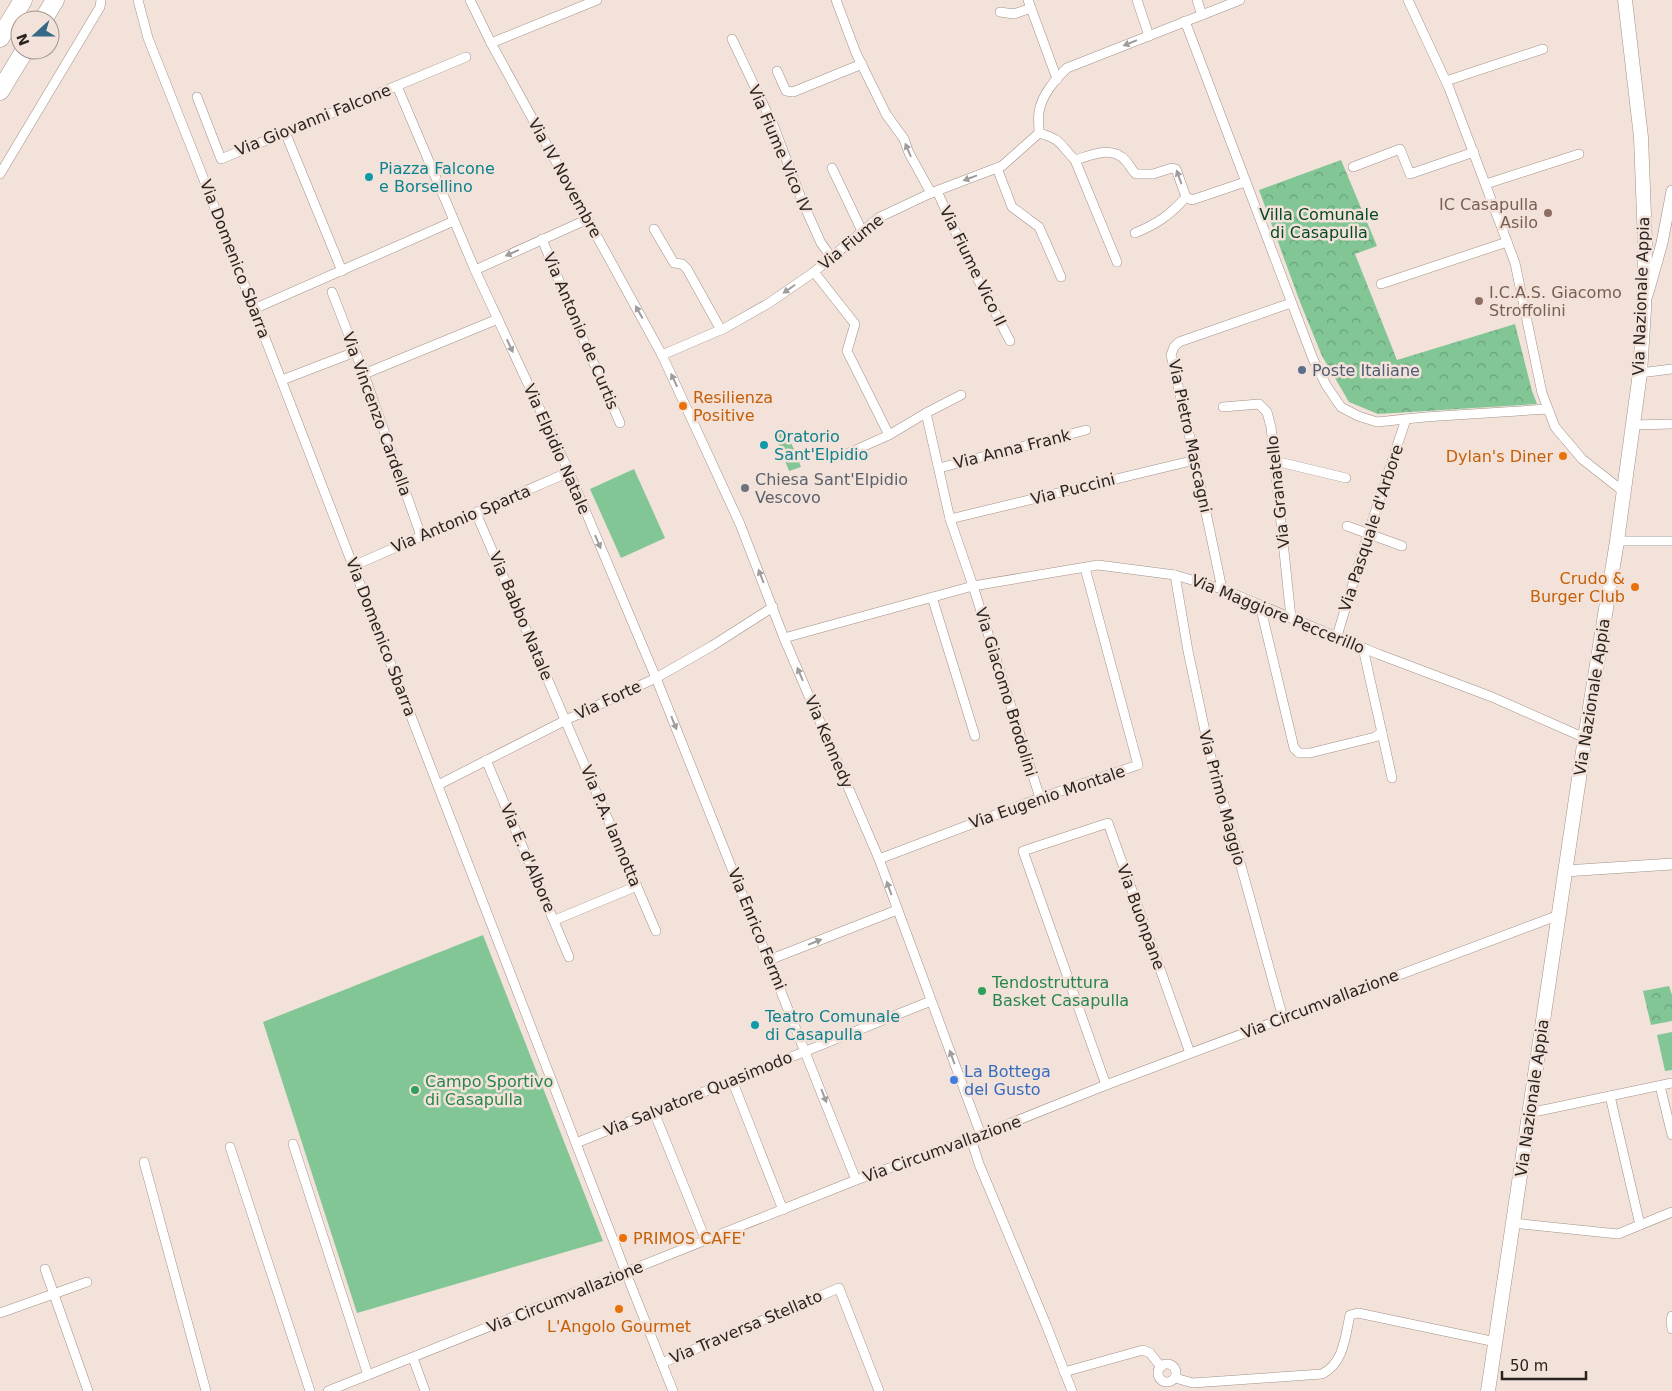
<svg xmlns="http://www.w3.org/2000/svg" width="1672" height="1391" viewBox="0 0 1672 1391" font-family="'DejaVu Sans',sans-serif">
<style>
.park{fill:url(#park-crowns)}
.garden{fill:#82c696}
.lines{fill:none;stroke-linecap:round;stroke-linejoin:round}
.minor-casing{stroke:#a19188;stroke-width:10}
.tertiary-casing{stroke:#a19188;stroke-width:12}
.secondary-casing{stroke:#a19188;stroke-width:15}
.motorway-casing{stroke:#a19188;stroke-width:19}
.minor{stroke:#fff;stroke-width:9}
.tertiary{stroke:#fff;stroke-width:11}
.secondary{stroke:#fff;stroke-width:14}
.motorway{stroke:#fff;stroke-width:18}
.oneway{fill:#9f9c9b}
.culture-dot{fill:#0f9aa8;stroke:#f3e2d9;stroke-width:2}
.education-dot{fill:#8d6e63;stroke:#f3e2d9;stroke-width:2}
.service-dot{fill:#5c6f8a;stroke:#f3e2d9;stroke-width:2}
.food-dot{fill:#e8710a;stroke:#f3e2d9;stroke-width:2}
.worship-dot{fill:#6b7280;stroke:#f3e2d9;stroke-width:2}
.leisure-dot{fill:#2e9e5b;stroke:#f3e2d9;stroke-width:2}
.shop-dot{fill:#3f7fe0;stroke:#f3e2d9;stroke-width:2}
.labels{text-anchor:middle;dominant-baseline:central;stroke-width:5;stroke-linejoin:round;paint-order:stroke}
.street-label{font-size:16px;fill:#2a2420;stroke:#f3e2d9}
.culture-label{font-size:16px;fill:#0d838f;stroke:#f3e2d9;text-anchor:start}
.education-label{font-size:16px;fill:#785e54;stroke:#f3e2d9;text-anchor:end}
.park-label{font-size:16px;fill:#054a25;stroke:#f3e2d9}
.service-label{font-size:16px;fill:#4e5e75;stroke:#f3e2d9;text-anchor:start}
.food-label{font-size:16px;fill:#c56008;stroke:#f3e2d9;text-anchor:start}
.worship-label{font-size:16px;fill:#5b616d;stroke:#f3e2d9;text-anchor:start}
.leisure-label{font-size:16px;fill:#27864d;stroke:#f3e2d9;text-anchor:start}
.shop-label{font-size:16px;fill:#366cbe;stroke:#f3e2d9;text-anchor:start}
</style>
<defs>
<pattern id="park-crowns" width="20" height="18" patternUnits="userSpaceOnUse" patternTransform="scale(1.25)"><rect width="20" height="18" fill="#82c696"/><path d="M2 6a3 3 0 1 1 6 0M12 15a3 3 0 1 1 6 0" fill="none" stroke="#6ba17a"/></pattern>
</defs>
<rect width="100%" height="100%" fill="#f3e2d9"/>
<!-- park -->
<g class="park">
<polygon points="1341,160 1377,246 1355,254 1397,360 1515,324 1532,391 1537,404 1378,414 1349,402 1322,356 1300,302 1259,190"/>
<polygon points="1669,986 1672,995 1672,1021 1651,1025 1643,991"/>
</g>
<!-- garden -->
<g class="garden">
<polygon points="786,430 801,467 789,471 775,435"/>
<polygon points="634,469 665,538 621,558 590,489"/>
<polygon points="483,935 603,1241 357,1313 263,1022"/>
<polygon points="1672,1032 1672,1070 1665,1071 1657,1035"/>
</g>
<g class="lines">
<!-- minor casing -->
<g class="minor-casing">
<g id="minor">
<polyline points="138,0 148,38 199,167 626,1273 673,1391"/>
<polyline points="470,0 491,43 662,355 740,524 784,638 879,859 981,1135"/>
<polyline points="836,0 856,53 886,114 904,139 909,153 931,193"/>
<polyline points="1028,0 1057,79"/>
<polyline points="1137,0 1149,36"/>
<polyline points="1197,0 1202,15"/>
<polyline points="1408,0 1449,88 1515,263 1542,393 1555,427 1582,459 1624,492"/>
<polyline points="1000,12 1014,14 1031,8"/>
<polyline points="1185,21 1313,359 1326,385 1341,407 1358,416 1377,422 1425,417 1548,409"/>
<polyline points="732,39 774,127 803,203 821,243 831,257"/>
<polyline points="491,43 597,0"/>
<polyline points="777,71 786,91 793,92 862,64"/>
<polyline points="1446,81 1543,49"/>
<polyline points="397,86 475,270 569,472 656,678 856,1180"/>
<polyline points="197,97 221,159 466,57"/>
<polyline points="285,132 342,271"/>
<path d="M1039,133C1039,126 1038,118 1039,112C1042,94 1055,80 1067,68L1240,0"/>
<path d="M1039,133C1063,140 1059,144 1075,160C1092,155 1112,145 1126,161C1130,165 1131,170 1136,174H1153L1172,168L1176,169L1186,197L1192,200L1245,182"/>
<polyline points="1075,160 1117,262"/>
<polyline points="1353,167 1400,149 1410,174 1474,152"/>
<polyline points="832,168 862,231"/>
<polyline points="997,168 1012,207 1039,227 1061,277"/>
<polyline points="0,174 100,7 101,0"/>
<polyline points="1486,184 1579,154"/>
<polyline points="937,191 972,268 1010,341"/>
<polyline points="654,229 674,263 682,264 687,269 721,330"/>
<path d="M1135,233C1157,224 1170,215 1186,197"/>
<polyline points="542,239 577,325 620,423"/>
<polyline points="475,270 588,219"/>
<polyline points="814,272 855,324 847,351 889,435"/>
<polyline points="1381,284 1507,242"/>
<polyline points="332,292 364,374 421,536"/>
<polyline points="254,309 454,221"/>
<polyline points="662,355 725,328 769,303 814,272 878,218 931,193 1002,166 1039,133"/>
<polyline points="1640,373 1672,369"/>
<polyline points="364,374 498,319"/>
<polyline points="282,380 355,352"/>
<polyline points="961,395 926,413 950,519 973,586 1040,798"/>
<polyline points="1223,407 1259,404 1267,412 1271,427 1291,618"/>
<polyline points="1633,425 1672,424"/>
<polyline points="844,455 889,435 926,413"/>
<polyline points="1275,461 1346,478"/>
<polyline points="939,468 1086,430"/>
<polyline points="476,513 656,931"/>
<polyline points="950,519 1195,460"/>
<polyline points="1347,526 1402,546"/>
<polyline points="1617,541 1672,541"/>
<polyline points="353,566 569,472"/>
<polyline points="1175,575 1188,651 1209,750 1283,1018"/>
<polyline points="1222,589 1195,460 1171,355 1174,347 1179,342 1291,303"/>
<polyline points="932,597 975,736"/>
<polyline points="1260,605 1294,748 1299,753 1310,753 1375,737 1382,732"/>
<polyline points="1337,636 1368,534 1406,419"/>
<polyline points="784,638 973,586 1098,565 1175,575 1222,589 1378,654 1492,697 1585,738"/>
<polyline points="1363,648 1392,778"/>
<polyline points="486,760 569,957"/>
<polyline points="438,785 566,720 656,678 712,646 773,607"/>
<polyline points="879,859 1040,798 1138,765 1085,568"/>
<polyline points="555,920 637,886"/>
<polyline points="769,960 897,910"/>
<polyline points="732,1080 783,1210"/>
<polyline points="1106,1085 1023,851 1108,823 1190,1053"/>
<polyline points="1660,1086 1672,1135"/>
<polyline points="1610,1096 1640,1225"/>
<polyline points="654,1112 706,1241"/>
<polyline points="1529,1113 1672,1083"/>
<polyline points="971,1139 979,1164 1045,1322 1072,1391"/>
<polyline points="576,1143 931,1001"/>
<polyline points="293,1144 368,1375"/>
<polyline points="230,1147 310,1391"/>
<polyline points="144,1162 206,1391"/>
<polyline points="1513,1223 1618,1234 1672,1212"/>
<polyline points="45,1269 88,1391"/>
<polyline points="0,1313 87,1282"/>
<polyline points="1672,1316 1671,1321 1672,1329"/>
<polyline points="413,1358 425,1391"/>
<polyline points="662,1363 839,1288 879,1391"/>
<circle cx="1167" cy="1373" r="9"/>
<polyline points="1064,1372 1143,1350 1150,1353 1161,1367"/>
<path d="M1175,1378L1193,1383L1322,1374C1344,1363 1345,1337 1350,1315L1358,1313L1496,1342"/>
<polyline points="328,1391 856,1180 981,1135 1106,1085 1559,915"/>
</g>
</g>
<!-- tertiary casing -->
<g class="tertiary-casing">
<g id="tertiary">
<polyline points="1647,296 1662,243 1672,191"/>
<polyline points="1565,871 1672,864"/>
</g>
</g>
<!-- secondary casing -->
<g class="secondary-casing">
<polyline id="secondary" points="1488,1391 1585,738 1617,541 1640,373 1644,309 1645,242 1641,137 1625,0"/>
</g>
<!-- motorway casing -->
<g class="motorway-casing">
<g id="motorway">
<polyline points="43,20 55,0"/>
<polyline points="0,38 23,0"/>
<polyline points="0,91 25,50"/>
</g>
</g>
<!-- minor -->
<use href="#minor" class="minor"/>
<!-- tertiary -->
<use href="#tertiary" class="tertiary"/>
<!-- secondary -->
<use href="#secondary" class="secondary"/>
<!-- motorway -->
<use href="#motorway" class="motorway"/>
</g>
<!-- one-way arrows -->
<defs><path id="oneway-solid" d="M-6-.8H1V-3.2L6.5 0L1 3.2V.8H-6Z" transform="scale(1.25)"/></defs>
<g class="oneway">
<use href="#oneway-solid" transform="translate(1130 43) rotate(158)"/>
<use href="#oneway-solid" transform="translate(908 150) rotate(-113)"/>
<use href="#oneway-solid" transform="translate(1179 177) rotate(-110)"/>
<use href="#oneway-solid" transform="translate(970 178) rotate(159)"/>
<use href="#oneway-solid" transform="translate(512 253) rotate(156)"/>
<use href="#oneway-solid" transform="translate(789 289) rotate(145)"/>
<use href="#oneway-solid" transform="translate(639 312) rotate(-119)"/>
<use href="#oneway-solid" transform="translate(510 346) rotate(65)"/>
<use href="#oneway-solid" transform="translate(674 380) rotate(-115)"/>
<use href="#oneway-solid" transform="translate(598 542) rotate(67)"/>
<use href="#oneway-solid" transform="translate(761 576) rotate(-111)"/>
<use href="#oneway-solid" transform="translate(800 674) rotate(-113)"/>
<use href="#oneway-solid" transform="translate(674 723) rotate(68)"/>
<use href="#oneway-solid" transform="translate(889 888) rotate(-110)"/>
<use href="#oneway-solid" transform="translate(815 942) rotate(-22)"/>
<use href="#oneway-solid" transform="translate(952 1057) rotate(-110)"/>
<use href="#oneway-solid" transform="translate(824 1096) rotate(69)"/>
</g>
<!-- markers -->
<g class="culture-dot">
<circle cx="369" cy="177" r="5"/>
<circle cx="764" cy="445" r="5"/>
<circle cx="755" cy="1025" r="5"/>
</g>
<g class="education-dot">
<circle cx="1548" cy="213" r="5"/>
<circle cx="1479" cy="301" r="5"/>
</g>
<circle class="service-dot" cx="1302" cy="370" r="5"/>
<g class="food-dot">
<circle cx="683" cy="406" r="5"/>
<circle cx="1563" cy="456" r="5"/>
<circle cx="1635" cy="587" r="5"/>
<circle cx="623" cy="1238" r="5"/>
<circle cx="619" cy="1309" r="5"/>
</g>
<circle class="worship-dot" cx="745" cy="488" r="5"/>
<g class="leisure-dot">
<circle cx="982" cy="991" r="5"/>
<circle cx="415" cy="1090" r="5"/>
</g>
<circle class="shop-dot" cx="954" cy="1080" r="5"/>
<g class="labels">
<!-- street labels -->
<g class="street-label">
<text transform="translate(313 120) rotate(-22)">Via Giovanni Falcone</text>
<text transform="translate(780 149) rotate(67)">Via Fiume Vico IV</text>
<text transform="translate(565 178) rotate(61)">Via IV Novembre</text>
<text transform="translate(851 242) rotate(-39)">Via Fiume</text>
<text transform="translate(235 259) rotate(69)">Via Domenico Sbarra</text>
<text transform="translate(973 266) rotate(64)">Via Fiume Vico II</text>
<text transform="translate(1641 296) rotate(-88)">Via Nazionale Appia</text>
<text transform="translate(581 331) rotate(67)">Via Antonio de Curtis</text>
<text transform="translate(377 414) rotate(70)">Via Vincenzo Cardella</text>
<text transform="translate(1190 436) rotate(78)">Via Pietro Mascagni</text>
<text transform="translate(557 449) rotate(66)">Via Elpidio Natale</text>
<text transform="translate(1012 449) rotate(-14)">Via Anna Frank</text>
<text transform="translate(1073 489) rotate(-14)">Via Puccini</text>
<text transform="translate(1278 492) rotate(-96)">Via Granatello</text>
<text transform="translate(461 519) rotate(-23)">Via Antonio Sparta</text>
<text transform="translate(1371 528) rotate(-72)">Via Pasquale d'Arbore</text>
<text transform="translate(1278 614) rotate(22)">Via Maggiore Peccerillo</text>
<text transform="translate(521 616) rotate(67)">Via Babbo Natale</text>
<text transform="translate(381 637) rotate(69)">Via Domenico Sbarra</text>
<text transform="translate(1006 692) rotate(73)">Via Giacomo Brodolini</text>
<text transform="translate(1592 697) rotate(-81)">Via Nazionale Appia</text>
<text transform="translate(608 700) rotate(-25)">Via Forte</text>
<text transform="translate(829 742) rotate(67)">Via Kennedy</text>
<text transform="translate(1047 797) rotate(-19)">Via Eugenio Montale</text>
<text transform="translate(1222 798) rotate(75)">Via Primo Maggio</text>
<text transform="translate(611 826) rotate(67)">Via P.A. Iannotta</text>
<text transform="translate(528 858) rotate(67)">Via E. d'Albore</text>
<text transform="translate(1141 917) rotate(70)">Via Buonpane</text>
<text transform="translate(757 929) rotate(68)">Via Enrico Fermi</text>
<text transform="translate(1320 1004) rotate(-21)">Via Circumvallazione</text>
<text transform="translate(698 1094) rotate(-22)">Via Salvatore Quasimodo</text>
<text transform="translate(1532 1098) rotate(-82)">Via Nazionale Appia</text>
<text transform="translate(942 1149) rotate(-20)">Via Circumvallazione</text>
<text transform="translate(565 1297) rotate(-22)">Via Circumvallazione</text>
<text transform="translate(746 1327) rotate(-23)">Via Traversa Stellato</text>
</g>
<!-- culture labels -->
<g class="culture-label">
<text x="379" y="168">Piazza Falcone<tspan x="379" dy="18">e Borsellino</tspan></text>
<text x="774" y="436">Oratorio<tspan x="774" dy="18">Sant'Elpidio</tspan></text>
<text x="765" y="1016">Teatro Comunale<tspan x="765" dy="18">di Casapulla</tspan></text>
</g>
<!-- education labels -->
<g class="education-label">
<text x="1538" y="204">IC Casapulla<tspan x="1538" dy="18">Asilo</tspan></text>
<text x="1489" y="292" text-anchor="start">I.C.A.S. Giacomo<tspan x="1489" dy="18">Stroffolini</tspan></text>
</g>
<!-- park labels -->
<g class="park-label">
<text x="1319" y="214">Villa Comunale<tspan x="1319" dy="18">di Casapulla</tspan></text>
</g>
<!-- service labels -->
<g class="service-label">
<text x="1312" y="370">Poste Italiane</text>
</g>
<!-- food labels -->
<g class="food-label">
<text x="693" y="397">Resilienza<tspan x="693" dy="18">Positive</tspan></text>
<text x="1553" y="456" text-anchor="end">Dylan's Diner</text>
<text x="1625" y="578" text-anchor="end">Crudo &amp;<tspan x="1625" dy="18">Burger Club</tspan></text>
<text x="633" y="1238">PRIMOS CAFE'</text>
<text x="619" y="1326" text-anchor="middle">L'Angolo Gourmet</text>
</g>
<!-- worship labels -->
<g class="worship-label">
<text x="755" y="479">Chiesa Sant'Elpidio<tspan x="755" dy="18">Vescovo</tspan></text>
</g>
<!-- leisure labels -->
<g class="leisure-label">
<text x="992" y="982">Tendostruttura<tspan x="992" dy="18">Basket Casapulla</tspan></text>
<text x="425" y="1081">Campo Sportivo<tspan x="425" dy="18">di Casapulla</tspan></text>
</g>
<!-- shop labels -->
<g class="shop-label">
<text x="964" y="1071">La Bottega<tspan x="964" dy="18">del Gusto</tspan></text>
</g>
</g>
<!-- north arrow -->
<g transform="translate(35 35) rotate(249)"><circle r="24" fill="#f3e2d9" stroke="#a3968f"/>
<path d="M0-4L9 19L0 12L-9 19Z" fill="#356a86"/>
<text y="-8" font-size="14" font-weight="bold" text-anchor="middle" fill="#2a2420">N</text>
</g>
<!-- scale -->
<path d="M1502 1371v8h84v-8" fill="none" stroke="#2a2420" stroke-width="2.5"/>
<text x="1510" y="1371" font-size="15" fill="#2a2420" stroke="#f3e2d9" stroke-width="4" paint-order="stroke">50 m</text>
</svg>
